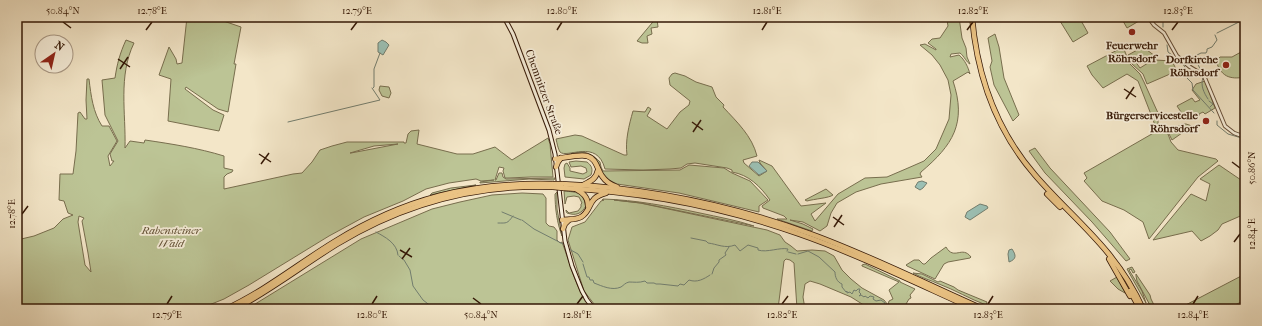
<svg xmlns="http://www.w3.org/2000/svg" width="1262" height="326" viewBox="0 0 1262 326" font-family="'IM FELL French Canon',serif">
<style>
.green{fill:#bcc495;stroke:#786e4e;fill-rule:evenodd}
.water{fill:#9bc0b4;stroke:#727d6e}
.lines{fill:none;stroke-linecap:round;stroke-linejoin:round}
.stream{stroke:#727d6e;stroke-width:1}
.tertiary-casing{stroke:#644c36;stroke-width:4.5}
.secondary-casing{stroke:#351806;stroke-width:5}
.motorway-casing{stroke:#351806;stroke-width:6}
.tertiary{stroke:#f7efdb;stroke-width:2.5}
.secondary{stroke:#f7efdb;stroke-width:3}
.motorway{stroke:#eac384;stroke-width:4.5}
.motorway-bridge-casing{stroke:#351806;stroke-width:6;stroke-linecap:butt}
.motorway-bridge{stroke:#eac384;stroke-width:4.5}
.ticks{fill:none;stroke:#351806;stroke-width:1.5}
.poi-dot{fill:#8f2418;stroke:#f7efdb;stroke-width:1.5}
.labels{text-anchor:middle;dominant-baseline:central;stroke-width:3.5;stroke-linejoin:round;paint-order:stroke}
.poi-label{font-size:11px;font-weight:bold;fill:#351806;stroke:#f7efdb;text-anchor:end}
.street-label{font-size:11px;fill:#351806;stroke:#f7efdb}
.park-label{font-size:11px;font-style:italic;fill:#5e4c31;stroke:#f7efdb}
.neatline{fill:none;stroke:#351806;stroke-width:1.5}
.ticks-label{font-size:10px;text-anchor:middle;fill:#351806}
</style>
<rect width="100%" height="100%" fill="#f3e6c8"/>
<filter id="stains"><feTurbulence type="fractalNoise" baseFrequency=".005" numOctaves="4"/><feColorMatrix values="0 0 0 0 .2 0 0 0 0 .09 0 0 0 0 .02 0 0 0 .5 -.17"/></filter>
<radialGradient id="worn" r=".72"><stop offset=".6" stop-color="#630" stop-opacity="0"/><stop offset="1" stop-color="#630" stop-opacity=".3"/></radialGradient>
<!-- green -->
<g class="green">
<polygon points="187,17 212,17 241,27 234,64 236,64 228,112 218,109 186,87 185,89 213,110 224,115 219,131 168,121 171,79 159,75 169,47 176,59 177,64 182,63"/>
<polygon points="657,17 661,17 657,19 658,27 651,28 652,34 647,36 648,43 642,43 637,41"/>
<path d="M949,17H959L962,38L966,48L967,57L970,64C967,63 964,56 960,53L951,54L950,57L959,55C965,60 968,67 970,74L968,72L953,81C967,123 953,145 921,172L920,174L922,177L881,184L856,192L837,203L831,213L827,226L820,231L803,222L790,220L803,224L813,229L812,231L777,219H787L784,216L763,208L762,206L770,200C760,186 749,175 732,172V170L727,168L695,163L687,164L681,168L670,169L643,170L605,169C597,138 567,159 560,152C558,149 557,143 556,139L575,135L582,136L624,155H627C625,141 629,125 633,111L645,112L648,107L651,109L647,116L667,129L680,112L689,105L690,101L670,85L669,78L672,74L675,73L685,76L696,82L712,87L716,97L724,105L723,107C737,122 752,136 757,156L743,160L744,163L759,176L767,171L760,163L759,160L772,166L801,206L826,203L811,214L815,221L838,194L865,178L887,177L908,168L924,161L936,149L949,119L951,95L948,80L940,65L932,55L920,45L925,44L936,50V49L928,43L932,39L940,38L948,26L947,20Z"/>
<polygon points="1066,17 1079,17 1088,33 1073,42 1060,21"/>
<polygon points="1131,17 1136,17 1139,21 1127,28 1123,21"/>
<polygon points="995,34 999,47 1004,78 1019,115 1013,121 994,85 990,67 992,61 988,38"/>
<path d="M126,40L134,43C118,76 126,113 125,148L130,141L144,143L145,140C172,144 198,148 224,156V168L233,170L232,172L227,174L224,177V189L293,174L302,173L312,162L320,150L332,146L347,142H404V143H406L408,134L411,131L419,130L417,144L457,154H473L495,147L512,160L548,138L550,144L553,177H531L508,178H505L503,171L504,168L499,167L495,180H496L499,173H502L503,177L506,179L555,178L554,180L529,179L480,183V182L494,180L481,181L476,179L449,183L426,189L403,201L364,217L329,236L249,285L224,299L199,309H96V305L79,309H17V240L34,236L54,228L63,219L73,215L68,213L64,201L59,200L60,174H73L76,151L78,113L80,112L85,119H87L86,100L87,79H89C91,96 93,112 102,126H109L117,141L108,156L110,166L114,161H112L110,154L118,141L105,115L102,80L115,78C117,64 120,53 126,40ZM398,144L351,153H350L374,146ZM79,216L84,218L82,221L88,253L91,272L85,265L78,222Z"/>
<polygon points="1123,47 1130,64 1140,74 1144,82 1158,113 1158,124 1160,128 1168,134 1171,142 1178,150 1216,159 1218,161 1198,177 1149,239 1143,222 1124,210 1102,201 1084,181 1087,178 1084,173 1157,131 1152,117 1138,81 1127,74 1103,88 1092,75 1087,66"/>
<path d="M1143,47L1155,56V60L1172,61L1177,71L1147,84L1143,74L1132,64L1128,55ZM1144,56L1148,63L1140,68L1135,61Z"/>
<path d="M1241,52L1245,65V77C1229,80 1221,76 1216,61L1220,57H1232Z"/>
<polygon points="1205,81 1215,108 1205,114 1203,112 1199,114 1200,115 1195,118 1192,113 1189,112 1183,115 1177,106 1192,98 1195,102 1200,100 1192,90 1196,84"/>
<polygon points="380,86 389,87 391,93 389,98 382,96 379,90"/>
<polygon points="1182,124 1186,124 1192,126 1172,140 1168,132"/>
<polygon points="1035,148 1050,168 1110,232 1130,259 1126,261 1092,222 1045,173 1029,151"/>
<path d="M582,152C590,153 594,156 600,162L601,167L603,171L680,170L689,165L724,168L732,173L750,181L768,200L759,206V212L679,193L617,184L607,179L603,175L596,160L570,155L572,153Z"/>
<path d="M576,161L587,162C592,166 593,169 591,175L584,179L565,177L564,168L565,164L567,163L570,168V171L583,174L587,172L586,168L581,166L571,167L569,162Z"/>
<polygon points="1219,165 1241,180 1245,187 1245,214 1222,224 1218,230 1210,236 1201,241 1192,231 1153,240 1191,194 1206,201 1210,184 1200,179"/>
<polygon points="476,185 430,195 432,193 451,188"/>
<path d="M826,189L833,195C829,198 814,199 807,201L805,200Z"/>
<path d="M564,191C576,192 584,192 586,206C581,214 576,216 567,213L566,211V210L569,213L578,211L581,207V204L582,203L579,197L574,196L567,197L565,204Z"/>
<path d="M557,192V209L562,236C557,223 555,208 555,194Z"/>
<path d="M522,193L543,194L546,198V223L549,226L554,227L557,231V240L560,243L562,242C570,263 577,293 592,309H247L361,239L432,209L460,202L492,195Z"/>
<path d="M603,199C636,200 667,206 700,213C718,217 736,220 754,226L641,203L614,200L640,203L767,230L780,235L785,242L791,246L797,251L812,250L825,251L834,256L842,270L851,279L862,288L884,300L888,305L889,301L893,299L889,290L899,282L862,266V265L865,264L900,281V282L915,289L910,295L911,298L909,299L903,309H870L851,297L820,284L810,281L805,284L803,297L805,309H797L794,263L790,260L786,259L784,261L778,309H598L584,291L568,240L572,227L585,222L601,201L604,200H602Z"/>
<path d="M946,247C954,261 962,245 971,257L970,258L948,262L944,264L935,279L907,266L906,265L914,260H919L923,264H925L931,258Z"/>
<polygon points="1132,267 1135,272 1133,273 1131,269 1129,270 1142,291 1146,303 1127,269"/>
<path d="M913,273L922,274L938,282L940,281L954,287L958,290L987,302L986,305C970,299 955,290 939,284C930,280 922,278 913,273Z"/>
<polygon points="1136,274 1150,295 1151,299 1156,309 1152,309 1137,281 1136,276"/>
<polygon points="1245,274 1245,300 1227,309 1178,309"/>
<polygon points="1117,277 1125,292 1125,293 1118,289 1110,281"/>
</g>
<!-- water -->
<g class="water">
<polygon points="382,40 386,42 389,45 383,55 378,52 378,43"/>
<polygon points="752,162 758,162 767,171 759,175 749,166"/>
<polygon points="922,181 927,183 923,188 920,190 915,187 918,182"/>
<polygon points="980,204 987,206 988,208 970,220 965,217 967,212"/>
<path d="M1012,249C1016,255 1017,259 1009,262L1008,254L1009,250Z"/>
</g>
<g class="lines">
<!-- stream -->
<g class="stream">
<polyline points="1163,27 1163,17"/>
<polyline points="1217,33 1245,19"/>
<polyline points="1167,45 1168,52 1172,55"/>
<polyline points="1174,60 1180,62"/>
<polyline points="1182,63 1185,67 1187,78 1192,83 1193,90 1214,113"/>
<path d="M1205,75C1199,69 1196,62 1197,55L1201,53H1206L1207,51V49L1212,47L1217,40L1215,35"/>
<path d="M1203,78C1200,85 1204,93 1208,99"/>
<polyline points="373,88 374,87 374,69 380,53"/>
<polyline points="1209,101 1213,104 1210,107"/>
<polyline points="1217,121 1217,125 1228,134 1245,139"/>
<polyline points="288,122 380,100 372,88"/>
<polyline points="502,212 521,220"/>
<polyline points="522,220 534,229 563,244"/>
<path d="M498,223C507,223 507,224 513,216"/>
<path d="M376,232C385,237 397,243 398,255"/>
<path d="M691,238L706,241L708,243C717,244 725,249 735,245L740,251L748,245L758,248V250C767,253 780,247 788,249L787,251"/>
<polyline points="569,249 578,254 583,262"/>
<polyline points="788,252 796,254"/>
<path d="M798,254L808,251L819,257L835,272C835,277 837,282 842,284V287L846,292L847,291V293L850,292L852,294L854,290L856,291L858,289H860L859,292L861,294L859,296L861,295L864,297L865,296L868,298L870,296L874,297L873,299L876,301L881,300L885,303L884,306L885,309"/>
<polyline points="399,256 404,260 410,270 413,286 423,300 432,307 432,309"/>
<path d="M583,264L587,277H589L590,280H593L594,283C602,286 612,291 621,287C624,285 625,283 629,282C634,282 639,283 645,281L647,283H654L656,284H660L678,286L680,284L684,285L689,280C697,283 704,279 710,275"/>
<polyline points="712,274 714,268 719,262 719,260 726,255 725,253 729,247"/>
<polyline points="253,305 263,309"/>
</g>
<!-- tertiary casing -->
<g class="tertiary-casing">
<polyline id="tertiary" points="1148,17 1154,25 1164,33 1177,56 1190,67 1200,73 1204,76 1225,126 1234,133 1245,137"/>
</g>
<!-- secondary casing -->
<g class="secondary-casing">
<polyline id="secondary" points="504,17 513,34 549,130 555,154 565,241 572,266 582,291 587,300 594,309"/>
</g>
<!-- motorway casing -->
<g class="motorway-casing">
<g id="motorway">
<path d="M972,17C977,75 996,130 1035,175C1058,202 1085,225 1108,253C1122,270 1134,289 1143,309"/>
<path d="M555,159C564,158 579,154 587,156C597,159 597,169 602,176C606,182 611,185 617,187"/>
<polyline points="556,167 558,162 561,158"/>
<path d="M562,184C647,188 731,205 811,234C869,255 926,284 983,309"/>
<path d="M583,185C591,181 596,179 598,170"/>
<path d="M563,188C643,192 723,207 799,234C859,255 916,283 974,309"/>
<path d="M576,189C583,193 588,197 588,206"/>
<polyline points="1047,194 1060,207"/>
<path d="M562,220C568,219 576,220 581,217C593,210 586,198 606,193"/>
<polyline points="563,229 565,224 569,220"/>
<polyline points="1109,259 1130,296"/>
<polyline points="1130,291 1140,309"/>
<path d="M226,309C265,291 298,264 334,242C405,198 471,182 553,184"/>
<path d="M235,309C271,290 303,265 337,244C403,204 476,184 553,187"/>
</g>
</g>
<!-- tertiary -->
<use href="#tertiary" class="tertiary"/>
<!-- secondary -->
<use href="#secondary" class="secondary"/>
<!-- motorway -->
<use href="#motorway" class="motorway"/>
<!-- motorway-bridge casing -->
<g class="motorway-bridge-casing">
<g id="motorway-bridge">
<polyline points="553,184 562,184"/>
<polyline points="553,187 563,188"/>
</g>
</g>
<!-- motorway-bridge -->
<use href="#motorway-bridge" class="motorway-bridge"/>
</g>
<!-- ticks -->
<path class="ticks" d="M63,22L71,28M146,30L152,22M351,30L357,22M557,30L562,22M762,30L767,22M967,30L973,22M1172,30L1178,22M118,59L130,67M120,69L128,57M1124,89L1136,97M1126,99L1134,87M692,122L703,130M693,132L701,120M259,154L271,162M1232,162L1240,168M261,164L269,153M22,214L28,206M833,217L844,225M834,227L842,215M1234,242L1240,234M400,250L412,257M402,259L410,248M473,298L481,304M167,304L172,296M372,304L377,296M577,304L583,296M782,304L788,296M988,304L993,296M1193,304L1198,296"/>
<!-- markers -->
<g class="poi-dot">
<circle cx="1132" cy="32" r="4"/>
<circle cx="1226" cy="65" r="4"/>
<circle cx="1206" cy="121" r="4"/>
</g>
<g class="labels">
<!-- poi labels -->
<g class="poi-label">
<text x="1132" y="45" text-anchor="middle">Feuerwehr<tspan x="1132" dy="13">Röhrsdorf</tspan></text>
<text x="1218" y="59">Dorfkirche<tspan x="1218" dy="13">Röhrsdorf</tspan></text>
<text x="1198" y="115">Bürgerservicestelle<tspan x="1198" dy="13">Röhrsdorf</tspan></text>
</g>
<!-- street labels -->
<g class="street-label">
<text transform="translate(544 92) rotate(70)">Chemnitzer Straße</text>
</g>
<!-- park labels -->
<g class="park-label">
<text x="171" y="230">Rabensteiner<tspan x="171" dy="13">Wald</tspan></text>
</g>
</g>
<!-- margin -->
<rect width="1262" height="326" fill="none" stroke="#f3e6c8" stroke-width="44"/>
<!-- north arrow -->
<g transform="translate(54 54) rotate(34)"><circle r="19" fill="#f7efdb" stroke="#a99986"/>
<path d="M0-3L7 15L0 10L-7 15Z" fill="#8f2418"/>
<text y="-6" font-size="11" font-weight="bold" text-anchor="middle" fill="#351806">N</text>
</g>
<rect x="22" y="22" width="1218" height="282" class="neatline"/>
<g class="ticks-label">
<text x="63" y="14">50.84°N</text>
<text x="152" y="14">12.78°E</text>
<text x="357" y="14">12.79°E</text>
<text x="562" y="14">12.80°E</text>
<text x="767" y="14">12.81°E</text>
<text x="973" y="14">12.82°E</text>
<text x="1178" y="14">12.83°E</text>
<text transform="translate(1251 168) rotate(-90)" y="4">50.86°N</text>
<text transform="translate(11 214) rotate(-90)" y="4">12.78°E</text>
<text transform="translate(1251 234) rotate(-90)" y="4">12.84°E</text>
<text x="167" y="318">12.79°E</text>
<text x="372" y="318">12.80°E</text>
<text x="481" y="318">50.84°N</text>
<text x="577" y="318">12.81°E</text>
<text x="782" y="318">12.82°E</text>
<text x="988" y="318">12.83°E</text>
<text x="1193" y="318">12.84°E</text>
</g>
<rect width="100%" height="100%" filter="url(#stains)"/>
<rect width="100%" height="100%" fill="url(#worn)"/>
</svg>
